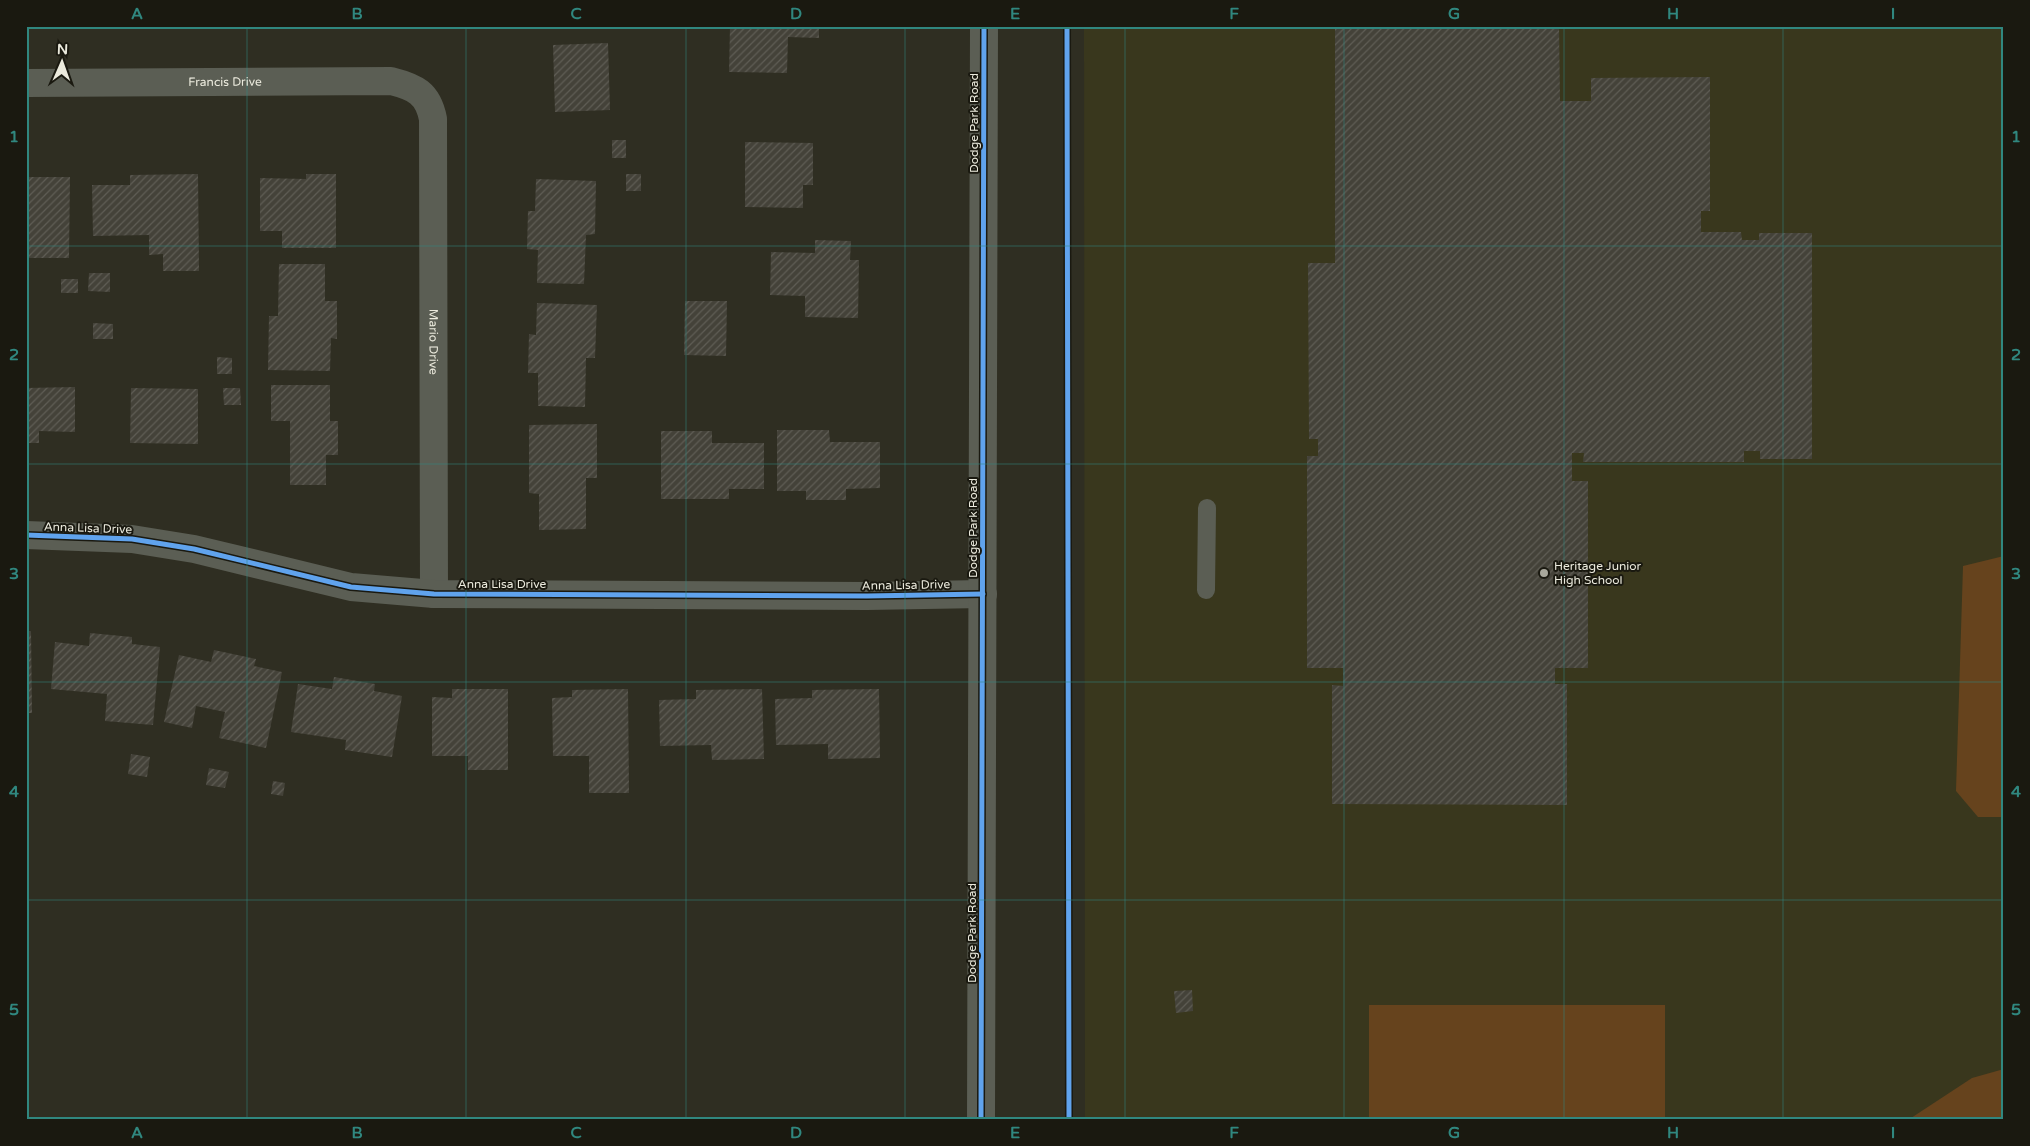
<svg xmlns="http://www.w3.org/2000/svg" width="2030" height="1146" viewBox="0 0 2030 1146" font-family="'Varela Round',sans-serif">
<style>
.built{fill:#39371d}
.green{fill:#66431d}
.building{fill:url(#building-hatch)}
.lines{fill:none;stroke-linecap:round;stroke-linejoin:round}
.service{stroke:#5b5e54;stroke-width:18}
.minor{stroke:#5b5e54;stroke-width:28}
.tertiary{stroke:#5b5e54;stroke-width:28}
.cycleway-casing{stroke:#1a1910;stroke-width:8}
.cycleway{stroke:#60a3ed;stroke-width:5}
.grid{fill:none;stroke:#30877f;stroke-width:1;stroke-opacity:0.55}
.poi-dot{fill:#a9a89c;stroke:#1a1910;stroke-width:2}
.labels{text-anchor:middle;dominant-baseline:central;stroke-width:4;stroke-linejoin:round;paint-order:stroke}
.street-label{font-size:12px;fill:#ebeadd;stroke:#1a1910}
.poi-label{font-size:12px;fill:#ebeadd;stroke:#1a1910;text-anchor:start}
.neatline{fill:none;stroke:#30877f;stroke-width:2}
.grid-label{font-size:16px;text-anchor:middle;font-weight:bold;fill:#30877f}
</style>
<defs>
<pattern id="building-hatch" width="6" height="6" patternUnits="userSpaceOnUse" patternTransform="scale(1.25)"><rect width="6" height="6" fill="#444239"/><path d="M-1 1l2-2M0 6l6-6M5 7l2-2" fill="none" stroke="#5f5d55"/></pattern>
</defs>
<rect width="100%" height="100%" fill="#2f2e22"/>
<!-- built -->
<polygon class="built" points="1084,26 2004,26 2004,1120 1085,1120"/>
<!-- green -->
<g class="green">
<polygon points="2004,556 2004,817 1978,817 1956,791 1963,566"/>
<rect x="1369" y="1005" width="296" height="115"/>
<polygon points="2004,1069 2004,1120 1908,1120 1972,1078"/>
</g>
<!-- building -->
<g class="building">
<polygon points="730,26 819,26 819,38 788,37 787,73 729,72"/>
<polygon points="1335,26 1559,26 1560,101 1591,101 1591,78 1710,77 1710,211 1701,211 1701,232 1741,232 1742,240 1759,240 1759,233 1812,233 1812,459 1760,459 1760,451 1744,451 1744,462 1583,462 1584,453 1572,453 1572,481 1588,481 1588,668 1555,668 1555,684 1567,684 1567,805 1332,804 1332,685 1343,686 1343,668 1307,668 1307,456 1318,456 1318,439 1309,439 1308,263 1335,263"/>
<polygon points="608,43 610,110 555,112 553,45"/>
<rect x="612" y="140" width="14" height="18"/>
<polygon points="745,142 813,143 813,185 803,185 803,208 745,207"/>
<polygon points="198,174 199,271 163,271 163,254 149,255 149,235 93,236 92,185 130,185 130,175"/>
<polygon points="306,174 336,174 336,248 282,248 282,231 260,231 260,178 306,179"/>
<rect x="626" y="174" width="15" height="17"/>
<polygon points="26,177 70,177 69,258 29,258 29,244 26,244"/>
<polygon points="536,179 596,181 595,234 586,235 584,284 537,283 538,250 527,249 528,211 535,211"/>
<polygon points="815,240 851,241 850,260 859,260 858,318 805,317 805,296 770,295 771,252 815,253"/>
<polygon points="279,264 325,264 325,301 337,301 337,339 331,338 330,371 268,370 269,316 278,316"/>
<polygon points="89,273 110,273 110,292 88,291"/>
<rect x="61" y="279" width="17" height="14"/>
<polygon points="685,301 727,301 726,356 684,355"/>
<polygon points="537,303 597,305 595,358 586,358 585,407 538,406 538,373 528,373 529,334 536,335"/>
<polygon points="93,323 113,324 113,339 93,339"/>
<polygon points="217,357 232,358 232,374 217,374"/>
<polygon points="271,385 330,385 330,421 338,421 338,455 326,455 326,485 290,485 290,421 271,421"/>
<polygon points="75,387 75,432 39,431 39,443 26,443 26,388"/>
<polygon points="131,388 198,389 198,444 130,443"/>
<polygon points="223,388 240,388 241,405 224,405"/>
<polygon points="597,424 597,478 586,478 586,529 539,530 539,494 529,493 529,425"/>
<polygon points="777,430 829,430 830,442 880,442 880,488 846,489 846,500 806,500 806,491 777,491"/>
<polygon points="661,431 712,431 712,443 764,443 764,489 729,489 729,499 661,499"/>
<polygon points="31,631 32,713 26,713 26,632"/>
<polygon points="90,633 132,637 132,644 160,647 153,725 105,721 107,694 51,689 55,642 89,646"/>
<polygon points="214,650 256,659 254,666 282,672 266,748 219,738 225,712 196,706 192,728 164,722 179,655 211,662"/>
<polygon points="334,677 375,684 374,691 402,696 392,757 345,750 346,740 291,732 298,684 332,689"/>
<polygon points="452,689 508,689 508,770 468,770 468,756 432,756 432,697 452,698"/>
<polygon points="628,689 629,793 589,793 589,756 553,756 552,698 572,697 572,690"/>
<polygon points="762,689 764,759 712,760 711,745 660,746 659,700 696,699 696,690"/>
<polygon points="879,689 880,758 828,759 828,744 776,745 775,699 812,698 812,690"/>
<polygon points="131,754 150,757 147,777 128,774"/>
<polygon points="209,768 229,772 225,788 206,785"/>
<polygon points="273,781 285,783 283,796 271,794"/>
<polygon points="1192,990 1193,1011 1176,1013 1174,991"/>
</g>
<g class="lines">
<!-- service -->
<polyline class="service" points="1206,590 1207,508"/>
<!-- minor -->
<g class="minor">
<path id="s1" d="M26,83L391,81C415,87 428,93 433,119L434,594"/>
<polyline points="26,535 132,539 194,549 351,587 434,594 867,596 983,594"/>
</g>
<!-- tertiary -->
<polyline class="tertiary" points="981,1120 984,26"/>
<!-- cycleway casing -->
<g class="cycleway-casing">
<g id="cycleway">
<polyline points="1067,26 1069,1120"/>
<polyline points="26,535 132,539 194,549 351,587 434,594 867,596 983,594"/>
<polyline points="981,1120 984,26"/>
</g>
</g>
<!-- cycleway -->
<use href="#cycleway" class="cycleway"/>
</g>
<!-- grid -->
<path class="grid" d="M247,26V1120M466,26V1120M686,26V1120M905,26V1120M1125,26V1120M1344,26V1120M1564,26V1120M1783,26V1120M26,246H2004M26,464H2004M26,682H2004M26,900H2004"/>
<!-- markers -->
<circle class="poi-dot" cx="1544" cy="573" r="5"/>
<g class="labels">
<!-- street labels -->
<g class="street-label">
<text stroke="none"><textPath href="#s1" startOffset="199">Francis Drive</textPath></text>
<text transform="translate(974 123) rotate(-90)">Dodge Park Road</text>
<text stroke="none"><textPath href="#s1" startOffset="649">Mario Drive</textPath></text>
<text transform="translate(88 528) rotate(2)">Anna Lisa Drive</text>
<text transform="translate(973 528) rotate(-90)">Dodge Park Road</text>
<text x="502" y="584">Anna Lisa Drive</text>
<text transform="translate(906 585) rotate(-1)">Anna Lisa Drive</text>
<text transform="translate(972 933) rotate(-90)">Dodge Park Road</text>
</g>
<!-- poi labels -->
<g class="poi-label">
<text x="1554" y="566">Heritage Junior<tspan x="1554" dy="14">High School</tspan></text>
</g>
</g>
<!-- border -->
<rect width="2030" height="1146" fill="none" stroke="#1a1910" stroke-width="55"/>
<!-- north arrow -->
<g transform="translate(62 62) rotate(2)" stroke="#1a1910" stroke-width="4" paint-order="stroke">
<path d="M0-4L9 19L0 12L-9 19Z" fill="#ebeadd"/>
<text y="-8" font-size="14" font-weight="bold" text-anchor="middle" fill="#ebeadd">N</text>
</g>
<rect x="28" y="28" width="1974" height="1090" class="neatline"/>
<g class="grid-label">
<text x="137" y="19">A</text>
<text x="357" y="19">B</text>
<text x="576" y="19">C</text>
<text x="796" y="19">D</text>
<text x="1015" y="19">E</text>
<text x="1234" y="19">F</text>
<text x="1454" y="19">G</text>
<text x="1673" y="19">H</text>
<text x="1893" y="19">I</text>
<text x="14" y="142">1</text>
<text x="2016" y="142">1</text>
<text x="14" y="360">2</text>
<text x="2016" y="360">2</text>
<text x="14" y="579">3</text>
<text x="2016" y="579">3</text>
<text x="14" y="797">4</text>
<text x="2016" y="797">4</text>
<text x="14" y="1015">5</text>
<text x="2016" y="1015">5</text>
<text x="137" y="1138">A</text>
<text x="357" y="1138">B</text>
<text x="576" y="1138">C</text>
<text x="796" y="1138">D</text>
<text x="1015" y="1138">E</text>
<text x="1234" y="1138">F</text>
<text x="1454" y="1138">G</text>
<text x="1673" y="1138">H</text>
<text x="1893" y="1138">I</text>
</g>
</svg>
